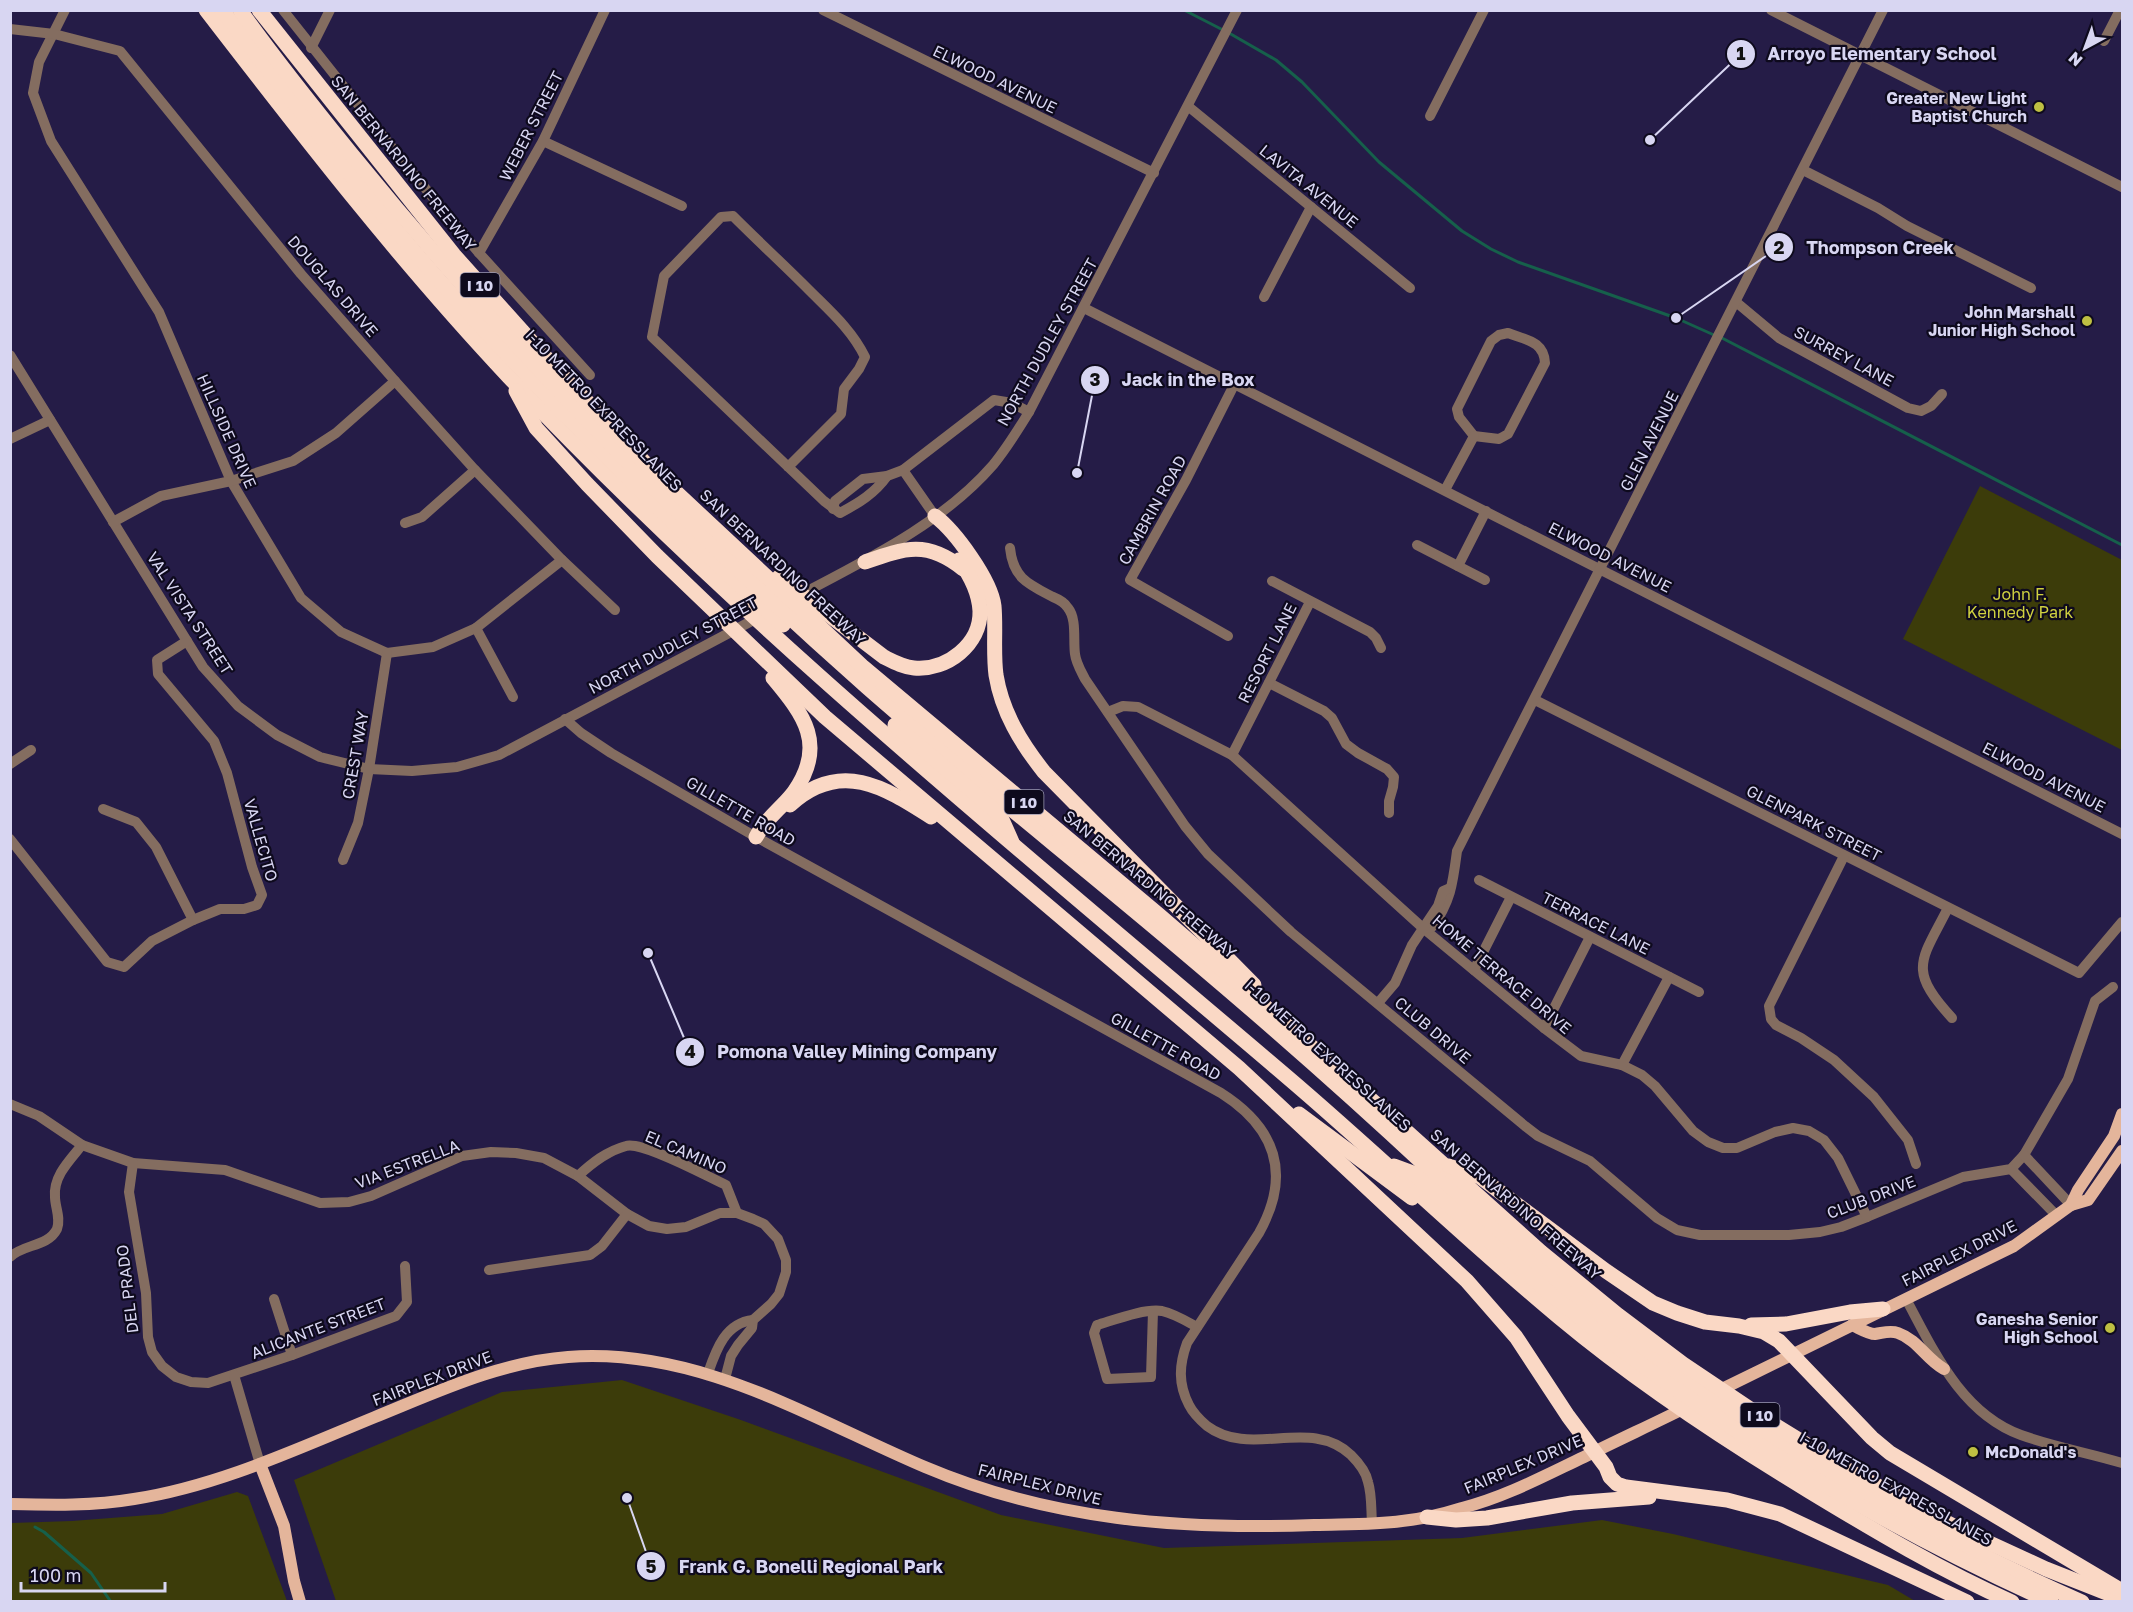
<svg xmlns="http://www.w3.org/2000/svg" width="2133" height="1612" viewBox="0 0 2133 1612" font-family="'Golos Text',sans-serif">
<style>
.green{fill:#3c3c0a}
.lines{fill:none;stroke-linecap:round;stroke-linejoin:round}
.stream{stroke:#16604b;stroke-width:3}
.minor{stroke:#846d60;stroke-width:10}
.major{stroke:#e4b59b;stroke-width:12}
.highway{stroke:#fad8c5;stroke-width:15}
.poi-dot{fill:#bebf42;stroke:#0e0a1d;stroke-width:2}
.labels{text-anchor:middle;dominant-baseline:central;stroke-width:4.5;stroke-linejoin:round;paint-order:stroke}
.shield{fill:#0e0a1d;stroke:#9b99b2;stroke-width:1.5}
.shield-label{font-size:15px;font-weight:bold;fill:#d8d6f2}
.street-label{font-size:16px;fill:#d8d6f2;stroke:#0e0a1d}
.poi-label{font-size:16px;font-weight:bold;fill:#d8d6f2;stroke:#0e0a1d;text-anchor:end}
.park-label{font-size:16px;fill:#d0d140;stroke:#0e0a1d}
.leader{fill:none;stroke:#d8d6f2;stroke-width:2}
.callout-dot{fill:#d8d6f2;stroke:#0e0a1d;stroke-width:2}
.mark-label{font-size:18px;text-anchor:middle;font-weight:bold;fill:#111}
.callout-label{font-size:18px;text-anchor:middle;font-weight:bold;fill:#d8d6f2;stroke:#0e0a1d;stroke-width:4.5;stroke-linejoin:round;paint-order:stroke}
</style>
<rect width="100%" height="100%" fill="#251c47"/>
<!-- green -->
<g class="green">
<polygon points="1980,486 2122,560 2122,750 1903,639"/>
<polygon points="622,1380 741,1420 1001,1515 1164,1548 1462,1538 1602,1520 1673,1534 1888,1585 1915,1601 336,1601 294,1480 502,1392"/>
<polygon points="237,1492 248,1496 287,1601 11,1601 11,1523 72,1521 162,1514"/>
</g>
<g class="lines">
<!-- stream -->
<g class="stream">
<polyline points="1184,10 1223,30"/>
<polyline points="1229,33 1276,60 1302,82 1379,162 1462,231 1491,249 1518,262 1676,318 1714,335"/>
<polyline points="1720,337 2122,545"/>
<polyline points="35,1527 44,1532 91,1573 111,1602"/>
</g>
<!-- minor -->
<g class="minor">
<polyline points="65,10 39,62 33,93 51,141 159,312 231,481 301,598 341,632 387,653 433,647 476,628 562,560"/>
<polyline points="283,10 410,170 479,253 590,375"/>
<polyline points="823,10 1154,173"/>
<polyline points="1771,10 2122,187"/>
<polyline points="10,29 54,34 120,51 301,274 395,381 475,470 562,560 615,610"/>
<polyline points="2104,41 2120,10"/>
<polyline points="311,48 330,10"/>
<polyline points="1189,107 1410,288"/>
<polyline points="1430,116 1484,10"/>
<polyline points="543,141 682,206"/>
<polyline points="1803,170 1878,208 1907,226 2031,288"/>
<polyline points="479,253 543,141 605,10"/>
<polyline points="1264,297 1311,207"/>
<polyline points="1736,302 1779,338 1908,408 1921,411 1931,406 1942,394"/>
<polyline points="1084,308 2122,834"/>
<path d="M1508,333C1526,340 1544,341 1545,363L1508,434L1499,439L1474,436L1459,417L1457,409L1491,341L1499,335Z"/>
<polyline points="10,355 203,667 238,706 277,735 320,757 369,769 412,771 457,767 499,755 761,616"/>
<polyline points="10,439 50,420"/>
<path d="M788,467L841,414L844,389L859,369L865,357C852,330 830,311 809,290C784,265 758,241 733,216L721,217L664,276L652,337L824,501L840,513C859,503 875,493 887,476"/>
<polyline points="903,470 935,516"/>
<polyline points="1445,490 1474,436"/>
<polyline points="833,509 835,501 863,479 887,476 903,470 994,400 1012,403 1029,412"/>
<polyline points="113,522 161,496 231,481 293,461 336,433 395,381"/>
<polyline points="405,523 422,517 475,470"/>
<polyline points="1417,545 1485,580"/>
<path d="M1010,548C1013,578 1028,584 1053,597C1058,599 1065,603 1068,608C1077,619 1073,640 1075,654C1076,663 1081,671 1085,679L1185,826L1208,854L1291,932L1525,1126L1538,1136L1590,1161L1657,1218L1677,1230L1700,1235H1789L1820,1232L1841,1227L1867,1217L1963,1177L2011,1169L2024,1155L2068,1079L2095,1001L2113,987"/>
<polyline points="1458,566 1486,511"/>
<polyline points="1272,581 1370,632 1376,638 1381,648"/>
<path d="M796,597C864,561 942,524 993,465C1007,448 1018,430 1029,412L1237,10"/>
<polyline points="476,628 513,697"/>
<polyline points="1228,636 1130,580 1186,480 1234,385"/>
<polyline points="1269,683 1324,711 1332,718 1346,744 1358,753 1387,769 1394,777 1393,787 1389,801 1389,813"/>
<polyline points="1535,700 2079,973 2122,922"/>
<polyline points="1108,712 1123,706 1138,707 1232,755 1424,929 1544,1028 1581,1056 1622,1065 1642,1075 1655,1086 1693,1131 1708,1142 1723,1148 1737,1148 1775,1132 1793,1128 1809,1131 1824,1140 1838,1158 1867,1217"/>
<path d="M565,719L581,733L611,753L756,837L1221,1093C1276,1128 1292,1174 1259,1233L1187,1343C1179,1365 1178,1384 1189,1405C1193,1413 1200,1420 1207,1426C1251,1459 1310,1416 1351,1455C1358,1462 1366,1471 1368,1482C1372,1495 1371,1509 1372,1523"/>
<polyline points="1232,755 1310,602"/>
<polyline points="10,764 31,750"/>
<polyline points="103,809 136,822 156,847 193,920"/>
<polyline points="10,839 107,962 124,967 152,941 193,920 220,909 244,909 257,905 262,895 252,867 227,773 214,741 158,674 157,660 187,641"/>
<polyline points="1844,856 1769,1006 1771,1019 1776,1025 1801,1038 1834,1060 1874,1097 1908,1140 1916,1164"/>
<polyline points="343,860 358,823 369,769 387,653"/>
<polyline points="1479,880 1699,992"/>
<path d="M1948,908C1921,961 1907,969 1952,1018"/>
<path d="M1424,929L1432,927C1451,902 1453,882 1457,851L1883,10"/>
<polyline points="1474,970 1511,897"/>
<polyline points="1378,1003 1395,983 1412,945 1438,906 1443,891 1450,888"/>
<polyline points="1544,1028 1590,937"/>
<polyline points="1622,1065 1669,977"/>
<polyline points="10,1104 39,1116 82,1145 133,1163 225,1170 320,1203 349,1202 371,1196 462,1156 491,1152 516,1153 544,1158 578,1176 627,1214 649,1226 667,1229 686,1227 720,1213 737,1213 753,1219 764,1224 778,1239 786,1260 786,1272 779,1294 771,1304 753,1320 752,1328 738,1345 731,1356 725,1379"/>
<polyline points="2024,1155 2071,1205"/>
<polyline points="133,1163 129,1192 146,1293 148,1337 152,1352 162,1366 176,1377 191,1382 208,1383 292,1355 396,1316 407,1302 405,1266"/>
<polyline points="2011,1169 2057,1216"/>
<path d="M578,1176C592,1163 607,1151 626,1146C643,1141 708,1177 726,1185L737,1213"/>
<path d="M10,1257C23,1244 48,1247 57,1229C61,1218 55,1207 55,1197C53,1176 70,1160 82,1145"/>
<polyline points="489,1270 590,1255 602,1246 627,1214"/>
<polyline points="274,1299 292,1355"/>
<path d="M1906,1299C1934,1351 1961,1413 2021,1435C2054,1447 2089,1453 2122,1463"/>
<path d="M1153,1311L1151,1377L1107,1379L1094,1333L1097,1325C1114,1320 1145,1308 1162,1311C1175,1314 1186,1321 1197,1327"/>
<path d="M708,1373C716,1350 725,1323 753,1320"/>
<polyline points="234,1375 260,1464"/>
</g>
<!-- major -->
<g class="major">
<polyline points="2071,1205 2078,1190 2114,1136 2122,1114"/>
<path d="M1852,1325C1859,1328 1868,1334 1875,1334C1883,1333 1890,1330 1898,1333C1918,1340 1926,1359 1944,1369"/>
<polyline points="1716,1392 2014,1246 2071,1205 2088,1200 2122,1151"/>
<polyline points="260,1464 284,1526 294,1581 300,1602"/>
<path d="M10,1504C52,1505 93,1506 134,1499C218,1486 297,1449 375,1417C437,1392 500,1362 568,1357C698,1347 810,1418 925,1467C1050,1520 1180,1530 1314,1525C1343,1524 1373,1525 1402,1521C1422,1519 1443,1514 1462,1508C1505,1497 1544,1476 1584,1457C1618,1440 1653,1424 1687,1407"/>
</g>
<!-- highway -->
<g class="highway">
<path d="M206,10C303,136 400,261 508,376C748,630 1021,850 1286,1076C1379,1155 1466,1240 1560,1318C1638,1383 1723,1439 1809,1491C1875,1531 1942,1571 2012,1602"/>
<path d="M222,10C298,108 373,207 456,299C559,413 669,521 783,625"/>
<path d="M240,10C276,61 315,109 353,156C509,348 682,524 867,687C975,782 1088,870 1198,964C1276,1030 1353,1098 1428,1168C1492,1226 1556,1283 1625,1336C1766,1444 1920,1530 2082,1602"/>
<polyline points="259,10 454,255 558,371 647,465 862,666 1159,915 1327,1060 1541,1252 1618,1315 1683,1364 1765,1419 1851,1472 1959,1529 2046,1569 2122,1599"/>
<polyline points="516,391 536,428 587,484 657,556 825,717 1239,1068 1467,1281 1516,1337 1568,1416 1606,1467 1610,1477 1617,1484 1626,1487 1727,1500 1780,1514 1967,1602"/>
<path d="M935,516C955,531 991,580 994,606C996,629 993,652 996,675C1002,712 1021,743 1044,772L1254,985"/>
<path d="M865,562C905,548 927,540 963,569"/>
<path d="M779,577L884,657C894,662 903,667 914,668C947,671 981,644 980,611C979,591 970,575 959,560"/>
<polyline points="895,725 1000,815 1012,842"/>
<path d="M790,805C840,759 884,787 931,817"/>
<path d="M756,837C765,819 782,808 794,792C827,745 804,715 773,678"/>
<polyline points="1299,1114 1412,1198"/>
<path d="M1394,1166L1413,1173C1478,1232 1544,1291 1614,1344C1750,1447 1896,1532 2051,1602"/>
<polyline points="1449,1166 1480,1177 1606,1271 1653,1303 1677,1313 1705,1322 1739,1326 1764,1332 1779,1341 1872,1438 1890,1453 2122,1591"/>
<polyline points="1751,1325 1786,1324 1850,1312 1883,1309"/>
<polyline points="1427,1517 1456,1520 1487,1518 1572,1503 1649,1497"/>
</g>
</g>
<!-- markers -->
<g class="poi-dot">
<circle cx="2039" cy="107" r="6"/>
<circle cx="2087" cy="321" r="6"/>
<circle cx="2110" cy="1328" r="6"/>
<circle cx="1973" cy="1452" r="6"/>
</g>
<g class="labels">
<!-- shield labels -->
<g class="shield">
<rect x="460.5" y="273" width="39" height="24" rx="4.5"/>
<rect x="1004.5" y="790" width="39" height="24" rx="4.5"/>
<rect x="1740.5" y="1403" width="39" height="24" rx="4.5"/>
</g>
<g class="shield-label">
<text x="480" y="285">I 10</text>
<text x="1024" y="802">I 10</text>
<text x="1760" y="1415">I 10</text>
</g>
<!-- street labels -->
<g class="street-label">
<text transform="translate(995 79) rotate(26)">ELWOOD AVENUE</text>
<text transform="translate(531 126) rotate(-63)">WEBER STREET</text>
<text transform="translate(404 163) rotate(51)">SAN BERNARDINO FREEWAY</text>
<text transform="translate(1309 186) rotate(39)">LAVITA AVENUE</text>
<text transform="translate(333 286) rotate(49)">DOUGLAS DRIVE</text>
<text transform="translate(1047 342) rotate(-61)">NORTH DUDLEY STREET</text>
<text transform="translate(1844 356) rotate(28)">SURREY LANE</text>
<text transform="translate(604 410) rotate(46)">I-10 METRO EXPRESSLANES</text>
<text transform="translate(227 431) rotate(66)">HILLSIDE DRIVE</text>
<text transform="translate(1649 441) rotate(-63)">GLEN AVENUE</text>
<text transform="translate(1152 510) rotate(-61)">CAMBRIN ROAD</text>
<text transform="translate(1610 557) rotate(27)">ELWOOD AVENUE</text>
<text transform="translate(783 567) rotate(43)">SAN BERNARDINO FREEWAY</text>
<text transform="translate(190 613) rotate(57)">VAL VISTA STREET</text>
<text transform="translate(673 645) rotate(-28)">NORTH DUDLEY STREET</text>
<text transform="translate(1267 653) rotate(-63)">RESORT LANE</text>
<text transform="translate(355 755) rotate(-80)">CREST WAY</text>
<text transform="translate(2044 777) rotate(27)">ELWOOD AVENUE</text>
<text transform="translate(741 811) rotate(30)">GILLETTE ROAD</text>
<text transform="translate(1814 823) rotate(27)">GLENPARK STREET</text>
<text transform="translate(261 840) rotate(74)">VALLECITO</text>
<text transform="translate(1150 884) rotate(40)">SAN BERNARDINO FREEWAY</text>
<text transform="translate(1596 923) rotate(27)">TERRACE LANE</text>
<text transform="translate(1502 974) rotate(40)">HOME TERRACE DRIVE</text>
<text transform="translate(1433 1030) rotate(40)">CLUB DRIVE</text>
<text transform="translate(1166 1046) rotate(29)">GILLETTE ROAD</text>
<text transform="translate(1328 1055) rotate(42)">I-10 METRO EXPRESSLANES</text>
<text transform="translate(686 1152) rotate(23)">EL CAMINO</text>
<text transform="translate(407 1164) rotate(-21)">VIA ESTRELLA</text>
<text transform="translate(1871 1197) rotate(-21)">CLUB DRIVE</text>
<text transform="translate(1516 1204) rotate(41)">SAN BERNARDINO FREEWAY</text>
<text transform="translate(1959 1253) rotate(-27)">FAIRPLEX DRIVE</text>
<text transform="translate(127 1289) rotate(-97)">DEL PRADO</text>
<text transform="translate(318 1328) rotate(-21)">ALICANTE STREET</text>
<text transform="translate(432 1378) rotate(-21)">FAIRPLEX DRIVE</text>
<text transform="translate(1523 1464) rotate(-23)">FAIRPLEX DRIVE</text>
<text transform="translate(1040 1484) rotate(14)">FAIRPLEX DRIVE</text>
<text transform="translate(1896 1488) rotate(29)">I-10 METRO EXPRESSLANES</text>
</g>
<!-- poi labels -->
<g class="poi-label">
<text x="2027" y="98">Greater New Light<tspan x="2027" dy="18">Baptist Church</tspan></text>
<text x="2075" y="312">John Marshall<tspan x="2075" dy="18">Junior High School</tspan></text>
<text x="2098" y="1319">Ganesha Senior<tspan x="2098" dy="18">High School</tspan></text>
<text x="1985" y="1452" text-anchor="start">McDonald's</text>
</g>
<!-- park labels -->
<g class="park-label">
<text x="2020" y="594">John F.<tspan x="2020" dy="18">Kennedy Park</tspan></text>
</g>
</g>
<!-- callouts -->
<path class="leader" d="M1650 140L1741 54M1676 318L1779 247M1077 473L1095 380M648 953L690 1052M627 1498L651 1566"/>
<g class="callout-dot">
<circle cx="1650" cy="140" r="6"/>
<circle cx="1676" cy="318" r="6"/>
<circle cx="1077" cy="473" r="6"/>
<circle cx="648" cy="953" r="6"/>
<circle cx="627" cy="1498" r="6"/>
<circle cx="1741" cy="54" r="15"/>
<circle cx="1779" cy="247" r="15"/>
<circle cx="1095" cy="380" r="15"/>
<circle cx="690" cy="1052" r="15"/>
<circle cx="651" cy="1566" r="15"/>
</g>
<g class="mark-label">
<text x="1741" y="60">1</text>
<text x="1779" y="254">2</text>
<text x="1095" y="386">3</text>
<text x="690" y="1058">4</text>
<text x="651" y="1573">5</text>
</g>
<g class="callout-label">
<text x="1882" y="60">Arroyo Elementary School</text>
<text x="1880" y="254">Thompson Creek</text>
<text x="1188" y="386">Jack in the Box</text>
<text x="857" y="1058">Pomona Valley Mining Company</text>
<text x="811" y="1573">Frank G. Bonelli Regional Park</text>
</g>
<!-- border -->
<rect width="2133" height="1612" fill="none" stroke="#d8d6f2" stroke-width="24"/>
<!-- north arrow -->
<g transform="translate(2085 48) rotate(221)" stroke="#0e0a1d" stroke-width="4.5" paint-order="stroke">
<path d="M0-4.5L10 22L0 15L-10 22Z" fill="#d8d6f2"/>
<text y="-9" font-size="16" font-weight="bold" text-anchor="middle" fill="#d8d6f2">N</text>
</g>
<!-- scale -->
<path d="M21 1582v9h144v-9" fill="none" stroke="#d8d6f2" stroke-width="3"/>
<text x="30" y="1582" font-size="18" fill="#d8d6f2" stroke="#0e0a1d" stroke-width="4.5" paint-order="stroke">100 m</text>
</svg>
